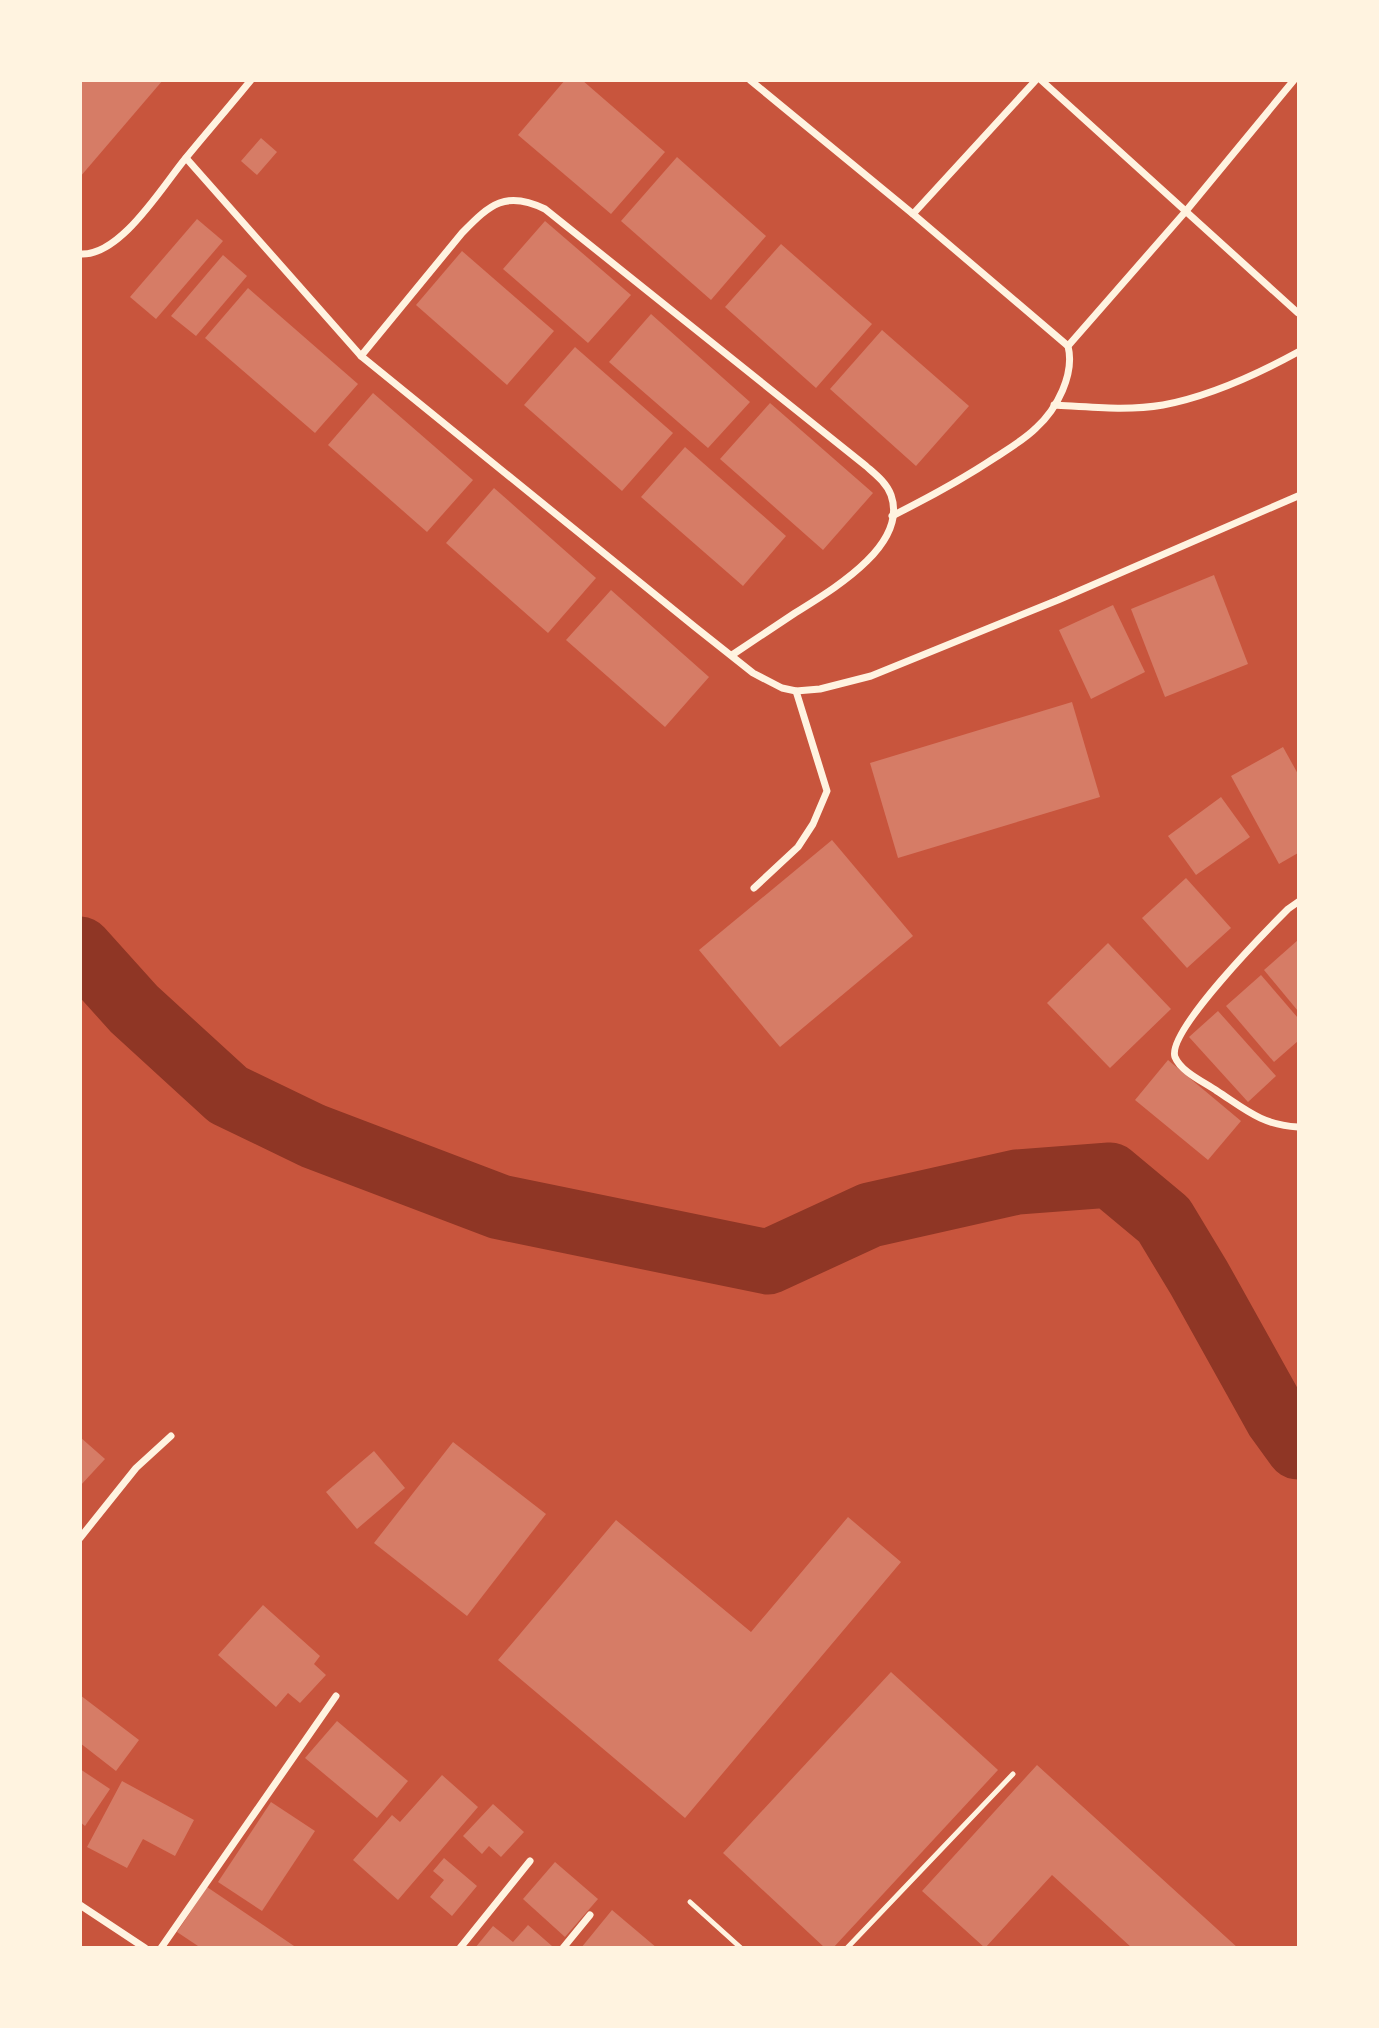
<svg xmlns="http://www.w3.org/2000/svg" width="1379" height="2028" viewBox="0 0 1379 2028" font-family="Figtree,sans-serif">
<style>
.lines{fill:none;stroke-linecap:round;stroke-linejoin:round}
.river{stroke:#8f3625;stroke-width:65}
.building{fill:#d67c66}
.service{stroke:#fff3e0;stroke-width:5}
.minor{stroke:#fff3e0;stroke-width:7}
</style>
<rect width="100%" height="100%" fill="#c8553d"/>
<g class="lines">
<!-- river -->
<polyline class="river" points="80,949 134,1009 228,1095 313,1136 500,1207 768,1262 870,1215 1017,1182 1110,1175 1164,1220 1199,1278 1277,1418 1298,1447"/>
</g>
<!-- building -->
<g class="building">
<polygon points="80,80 163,80 80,177"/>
<polygon points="565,80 582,80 665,152 611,214 518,135"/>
<polygon points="261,138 277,152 257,175 241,161"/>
<polygon points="677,157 766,236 711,300 621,221"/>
<polygon points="197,219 223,241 156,319 130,297"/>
<polygon points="545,221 631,295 588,343 503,269"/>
<polygon points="781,244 872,324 816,388 725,307"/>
<polygon points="462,251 554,331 507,385 416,305"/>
<polygon points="223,255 247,276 196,336 171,316"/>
<polygon points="248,288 358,384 315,433 205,338"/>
<polygon points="651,314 750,402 708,448 609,362"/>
<polygon points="882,330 969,406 916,466 830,389"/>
<polygon points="575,347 673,433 622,491 524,405"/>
<polygon points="373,393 473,480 427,532 328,445"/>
<polygon points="770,403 873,493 823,550 720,459"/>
<polygon points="685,447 786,536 743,586 641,497"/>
<polygon points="494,488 596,578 548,633 446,543"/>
<polygon points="1214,575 1248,664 1165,697 1131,609"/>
<polygon points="611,590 709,677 665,727 566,640"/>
<polygon points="1113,605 1145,672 1091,699 1059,630"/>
<polygon points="1072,702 1100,797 898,858 870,763"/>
<polygon points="1283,747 1298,774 1298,853 1279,864 1231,776"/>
<polygon points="1221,797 1250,837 1196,875 1168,836"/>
<polygon points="832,840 913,936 780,1047 699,950"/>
<polygon points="1186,878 1231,928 1187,968 1142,918"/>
<polygon points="1298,940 1298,1011 1264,970"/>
<polygon points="1108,943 1171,1009 1110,1068 1047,1003"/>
<polygon points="1261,975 1298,1018 1298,1041 1274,1062 1226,1006"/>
<polygon points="1218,1011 1276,1076 1248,1102 1189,1037"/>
<polygon points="1168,1060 1241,1121 1208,1160 1135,1100"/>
<polygon points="80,1437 105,1459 80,1486"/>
<polygon points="453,1442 546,1514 467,1616 374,1543"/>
<polygon points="374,1451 405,1488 357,1529 326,1492"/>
<polygon points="848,1517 901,1562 685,1818 498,1660 616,1520 751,1632"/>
<polygon points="263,1605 320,1656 314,1664 326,1675 300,1703 288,1693 276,1707 218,1655"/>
<polygon points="891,1672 998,1770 833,1948 825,1948 723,1853"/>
<polygon points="80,1695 139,1740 116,1771 80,1743"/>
<polygon points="337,1721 408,1781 377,1818 305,1758"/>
<polygon points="1037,1765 1238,1948 1132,1948 1052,1875 985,1948 922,1891"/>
<polygon points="80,1769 110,1789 85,1826 80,1822"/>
<polygon points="442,1775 478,1807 398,1900 353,1860 392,1815 400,1822"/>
<polygon points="122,1781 194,1820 175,1856 143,1839 127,1868 87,1847"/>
<polygon points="271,1802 315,1831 262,1911 218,1882"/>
<polygon points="493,1804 524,1832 501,1857 489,1846 482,1854 463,1836"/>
<polygon points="444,1858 477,1886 452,1916 430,1897 444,1880 433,1871"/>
<polygon points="555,1862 598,1899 565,1937 523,1899"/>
<polygon points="207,1887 297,1948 201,1948 177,1932"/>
<polygon points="612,1910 657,1948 581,1948"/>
<polygon points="528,1925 552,1946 551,1948 475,1948 493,1926 513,1942"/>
</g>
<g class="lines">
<!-- service -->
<g class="service">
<polyline points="690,1902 741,1948"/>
<polyline points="847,1948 1013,1774"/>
</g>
<!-- minor -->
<g class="minor">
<polyline points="750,80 913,214 1068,346"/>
<polyline points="1041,80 1298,313"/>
<polyline points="186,158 361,356 695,627 753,673 782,688 796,691 820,689 871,676 1058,600 1298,496"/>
<polyline points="913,214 1036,80"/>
<path d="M80,254C120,257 162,187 185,159C207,132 229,107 251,80"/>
<path d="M361,356L462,233C490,204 506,190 545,209L866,466C875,474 886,482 891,495C909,546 830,591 795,613C774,627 753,641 732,655"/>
<path d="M1054,405C1090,407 1128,411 1163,405C1211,396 1256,375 1298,352"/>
<path d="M892,516C928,498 963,479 996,457C1010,448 1025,439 1036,428C1057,409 1075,374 1068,346L1186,211L1294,80"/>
<polyline points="754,888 798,847 813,824 827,791 796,691"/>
<path d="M1298,902L1288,909C1268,929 1166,1032 1175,1057C1181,1072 1204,1082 1217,1091C1246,1110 1262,1125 1298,1127"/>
<polyline points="80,1538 136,1468 171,1436"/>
<polyline points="80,1905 145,1948"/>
<polyline points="161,1948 336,1696"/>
<polyline points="460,1948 530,1861"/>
<polyline points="563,1948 590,1915"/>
</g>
</g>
<!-- border -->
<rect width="1379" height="2028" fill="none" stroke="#fff3e0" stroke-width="164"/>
</svg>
